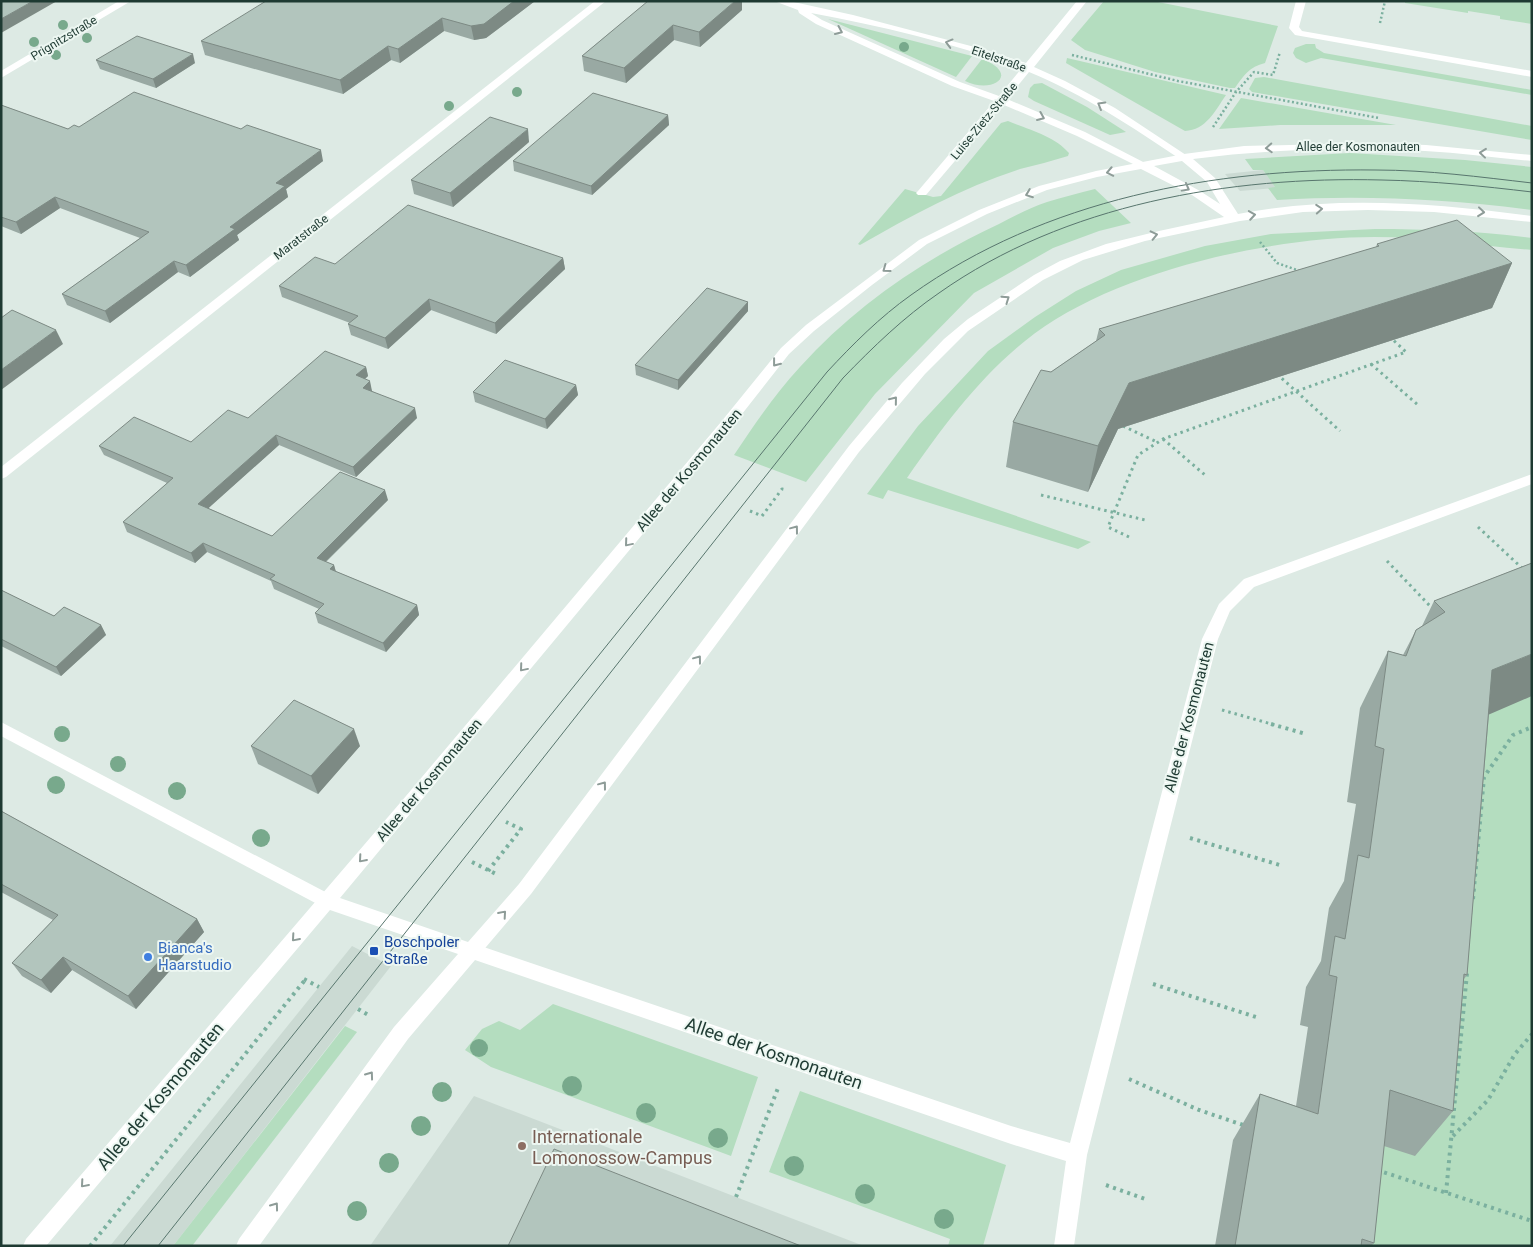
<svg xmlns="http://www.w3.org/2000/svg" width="1533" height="1247" viewBox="0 0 1533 1247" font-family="Roboto,sans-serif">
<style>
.built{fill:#cbdad3}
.green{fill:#b4ddbf}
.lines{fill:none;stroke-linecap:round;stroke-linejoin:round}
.path-far2{stroke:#7bb09f;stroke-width:2.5;stroke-dasharray:2 2.5;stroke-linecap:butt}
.path-far1{stroke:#7bb09f;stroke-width:3;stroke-dasharray:2.5 4;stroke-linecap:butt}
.path{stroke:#7bb09f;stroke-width:4;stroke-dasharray:3 4.5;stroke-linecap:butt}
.service{fill:#fff;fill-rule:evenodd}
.minor{fill:#fff;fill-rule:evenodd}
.secondary{fill:#fff;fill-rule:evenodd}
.tram{stroke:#58766e;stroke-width:1}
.tree{fill:#78a98c}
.wall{fill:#99a9a3}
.shaded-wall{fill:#7d8a84}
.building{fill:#b2c5bd;stroke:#7d8a84}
.oneway{stroke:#8e9c98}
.transit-dot{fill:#1a4fb4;stroke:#edf7f2;stroke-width:2}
.shop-dot{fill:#3f7fe0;stroke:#edf7f2;stroke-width:2}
.education-dot{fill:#8d6e63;stroke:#edf7f2;stroke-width:2}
.labels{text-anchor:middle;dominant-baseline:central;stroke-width:4;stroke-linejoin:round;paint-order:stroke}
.far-street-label{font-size:12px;fill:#1e3a32;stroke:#edf7f2}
.street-label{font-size:15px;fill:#1e3a32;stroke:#edf7f2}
.transit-label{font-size:15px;fill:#164399;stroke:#edf7f2;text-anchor:start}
.shop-label{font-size:15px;fill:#366cbe;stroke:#edf7f2;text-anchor:start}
.near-street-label{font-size:18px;fill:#1e3a32;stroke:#edf7f2}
.near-education-label{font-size:18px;fill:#785e54;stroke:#edf7f2;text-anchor:start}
</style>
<rect width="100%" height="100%" fill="#ddeae4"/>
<!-- built -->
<g class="built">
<polygon points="1263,170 1276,188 1240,191 1225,174"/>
<polygon points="352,946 391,966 173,1246 110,1246"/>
<polygon points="474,1096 736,1197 864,1246 370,1246"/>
</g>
<!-- green -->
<g class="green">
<path d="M1104,1H1153L1278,26L1265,63C1249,67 1244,75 1235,88H1230L1155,72L1085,50L1071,40Z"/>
<polygon points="1405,1 1532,1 1532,24 1500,19 1500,16 1468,11 1468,13 1405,3"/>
<polygon points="828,19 972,56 956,77"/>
<polygon points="1306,44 1315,44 1316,48 1324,53 1532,90 1532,95 1321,58 1306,63 1296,58 1293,53 1295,48"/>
<path d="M1067,58L1226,95C1215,111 1206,130 1185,131L1066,63Z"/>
<path d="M982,59C1021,74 993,95 965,81Z"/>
<polygon points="1264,77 1532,126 1532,140 1252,92 1249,89 1255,78"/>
<polygon points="1042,83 1087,107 1126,132 1110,135 1034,101 1028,97 1030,88 1034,84"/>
<polygon points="1241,98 1396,125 1280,125 1219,129"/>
<path d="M1008,121C1027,129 1055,136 1069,153L1068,156C1052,161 1036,165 1020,169C964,187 910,216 860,245L858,244L905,189L933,197L941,196L1001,123Z"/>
<path d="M1350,153L1465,160L1532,167V210C1447,199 1363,195 1277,200L1268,188L1275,187L1263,170H1253L1245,159Z"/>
<path d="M1095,189L1131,223L1099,231L1053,248L974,293L875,394L806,482L734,455C754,425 775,394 800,367C856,305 924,259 999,224C1015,216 1031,207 1047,202C1063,197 1079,193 1095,189Z"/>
<path d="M1375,229C1427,229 1479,231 1532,238V250C1479,246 1427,237 1374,237C1268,237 1108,273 1025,341C977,380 942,428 907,478L1091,542L1078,549L888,490L883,499L867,494L918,426L988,351L1035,317L1076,291L1121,270L1205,246L1271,234Z"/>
<polygon points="1532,696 1532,1246 1343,1246 1456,723"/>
<polygon points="553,1004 758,1077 731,1156 491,1067 465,1050 482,1029 499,1021 520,1030"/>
<polygon points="345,1026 357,1032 192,1246 173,1246"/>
<polygon points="800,1091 1006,1165 983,1246 948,1246 950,1239 769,1172"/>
</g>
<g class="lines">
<!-- path-far2 -->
<g class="path-far2">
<polyline points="1380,23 1385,1"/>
<polyline points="1072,55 1178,81 1379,118"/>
<polyline points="1213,127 1236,92 1254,72 1273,75 1280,52"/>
<polyline points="1260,242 1277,263 1300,271"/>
</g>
<!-- path-far1 -->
<g class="path-far1">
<polyline points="1371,364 1418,405"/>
<polyline points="1277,374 1340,431"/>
<polyline points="1123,426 1157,442"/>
<polyline points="1163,439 1205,475"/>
<polyline points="1041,495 1145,520"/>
<polyline points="750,511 762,516 782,489 787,490"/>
<polyline points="1478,527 1523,569"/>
<polyline points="1129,537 1108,527 1138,455 1163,439 1406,352 1391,338"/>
<polyline points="1387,561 1430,606"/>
<polyline points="1222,710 1275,725"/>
</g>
<!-- path -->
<g class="path">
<polyline points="1271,724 1306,734"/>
<polyline points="1190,838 1283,866"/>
<polyline points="472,862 496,874"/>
<polyline points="488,871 521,829 506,822"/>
<polyline points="1473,899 1484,777 1513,735 1532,727"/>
<polyline points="304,979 319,987"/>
<polyline points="1153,984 1256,1017"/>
<polyline points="358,1009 370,1016"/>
<polyline points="1129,1079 1199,1110 1246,1126"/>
<polyline points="1453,1136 1488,1100 1515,1054 1532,1034"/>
<polyline points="1377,1170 1532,1221"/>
<polyline points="1106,1185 1148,1200"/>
<polyline points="1446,1193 1467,973"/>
<polyline points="736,1197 778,1088"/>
<polyline points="90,1246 305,980"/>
</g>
<!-- service -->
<polygon class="service" points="1001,97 1005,98 1006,100 1005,102 926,195 918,195 916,193 918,191 997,98"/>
<!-- minor -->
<g class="minor">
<polygon points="119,1 131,1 1,78 1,71"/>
<polygon points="595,1 606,1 6,477 1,479 1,467"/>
<path d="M774,1H789L853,15L986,50L1026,63L1077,1H1087L1034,67L1065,81L1115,108L1189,157L1184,160L1180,159C1132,127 1083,94 1029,72L1007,99L1085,132L1149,165L1147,167H1139L1077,136L997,102L952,86L816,24L799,13L798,10ZM811,13C881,26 955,43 1021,69L999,96L960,82L822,20Z"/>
<polygon points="1296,1 1306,1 1299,27 1302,31 1532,71 1532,77 1295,35 1289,28"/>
<polygon points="1532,474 1532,484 1254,587 1230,611 1218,639 1087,1155 1074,1246 1054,1246 1066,1161 1011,1144 472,959 466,957 463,951 466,945 472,943 1011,1126 1070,1143 1202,639 1219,604 1244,579"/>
<polygon points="1,722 333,896 336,901 333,906 327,909 321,906 1,736"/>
</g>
<!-- secondary -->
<path class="secondary" d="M1370,143L1426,145L1532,155V161C1496,158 1461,153 1425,151C1348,147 1269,149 1193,159L1215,178L1238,214C1335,195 1434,203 1532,216V222L1434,212L1368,210L1303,212L1240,221L1145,241L1083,260L1043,280L968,331L925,374L859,452L531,894L408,1039L259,1246H236L239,1239L394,1027L458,954L330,910L46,1246H23L26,1239L406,796L721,422L781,348L806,325L919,240L979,210L1039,186L1096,171L1184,154L1244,146ZM1182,161L1207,182L1220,204L1200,191L1154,166ZM1141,169L1192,195L1224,217L1159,231L1106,244L1060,261L1034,275L968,319L944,339L902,383L849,446L519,884L468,942L340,898L731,428L789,354L814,331L872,285L927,244L987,214L1047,190L1097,177Z"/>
<!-- tram -->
<g class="tram">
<path d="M123,1246L827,372C853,344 880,317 911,295C1045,199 1215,168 1376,170C1428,170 1480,177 1532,183"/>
<path d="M158,1246L843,378C873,347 904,317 939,293C1065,204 1230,176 1382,180C1432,181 1482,186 1532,192"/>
</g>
</g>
<!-- trees -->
<g class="tree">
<circle cx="63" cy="25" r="5"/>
<circle cx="87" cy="38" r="5"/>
<circle cx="34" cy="42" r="5"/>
<circle cx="904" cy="47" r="5"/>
<circle cx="56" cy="55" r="5"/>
<circle cx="517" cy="92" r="5"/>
<circle cx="449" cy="106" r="5"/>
<circle cx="62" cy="734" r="8"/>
<circle cx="118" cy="764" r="8"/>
<circle cx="56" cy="785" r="9"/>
<circle cx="177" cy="791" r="9"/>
<circle cx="261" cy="838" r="9"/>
<circle cx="479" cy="1048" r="9"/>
<circle cx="572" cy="1086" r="10"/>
<circle cx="442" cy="1092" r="10"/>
<circle cx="646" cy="1113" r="10"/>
<circle cx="421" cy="1126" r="10"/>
<circle cx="718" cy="1138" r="10"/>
<circle cx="389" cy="1163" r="10"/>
<circle cx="794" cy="1166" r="10"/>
<circle cx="865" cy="1194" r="10"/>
<circle cx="357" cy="1211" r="10"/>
<circle cx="944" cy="1219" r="10"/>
</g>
<!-- wall -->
<g class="wall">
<polygon points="535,1 486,38 474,40 444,31 400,63 391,60 343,94 205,55 201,41"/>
<polygon points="742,10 700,47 674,40 626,83 584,71 582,56 613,30"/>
<polygon points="96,60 195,63 156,88 100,69"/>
<polygon points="1,105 68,129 79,127 323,161 286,189 288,197 237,235 239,240 190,277 178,272 110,323 67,305 62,294 140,238 60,208 21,234 1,226"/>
<polygon points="668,115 669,125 592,195 514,171 513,161"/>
<polygon points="529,142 453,207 414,194 411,180"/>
<polygon points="1377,244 1512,263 1492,308 1118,429 1088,492 1006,467 1013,422 1051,372 1096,341 1099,329 1376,247"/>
<polygon points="563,258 565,269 496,334 431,310 388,349 351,335 348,324 350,323 282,297 279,286 335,264"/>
<polygon points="748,302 748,311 678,390 636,375 635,365"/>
<polygon points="366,367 368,376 365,379 372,391 417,418 356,477 279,445 208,508 272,536 388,500 326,562 334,565 335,571 417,605 419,615 386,652 318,623 315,613 319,609 274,589 271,581 207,552 195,563 127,532 123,522 167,483 104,455 99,446 191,442 248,418"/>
<polygon points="576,385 578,395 547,429 475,402 473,392"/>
<polygon points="1532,563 1489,714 1467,975 1464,979 1453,1111 1415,1156 1384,1146 1374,1243 1371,1246 1215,1246 1233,1140 1260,1094 1296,1106 1308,1027 1300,1025 1306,987 1321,961 1329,908 1344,881 1356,804 1347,802 1360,708 1388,651 1403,655 1416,630 1422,626 1434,601"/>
<polygon points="1,590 54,616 101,625 106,635 61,676 1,646"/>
<polygon points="251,746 360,746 318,794 258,764"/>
<polygon points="1,811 197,919 204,932 136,1009 72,970 51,993 22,976 12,963 53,920 1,892"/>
</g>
<!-- shaded-wall -->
<g class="shaded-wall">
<polygon points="33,1 57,1 1,33 1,19"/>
<polygon points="514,1 535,1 486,38 474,40 471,26"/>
<polygon points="735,1 742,1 742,10 700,47 699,32"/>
<polygon points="442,18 444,31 400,63 398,49"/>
<polygon points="673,25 674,40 626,83 624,68"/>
<polygon points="388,46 391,60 343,94 340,80"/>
<polygon points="193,54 195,63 156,88 153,79"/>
<polygon points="668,115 669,125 592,195 591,186"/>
<polygon points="528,129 529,142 453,207 450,193"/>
<polygon points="321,150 323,161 286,189 288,197 237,235 239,240 190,277 186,265 230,227 276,183"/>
<polygon points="55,197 60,208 21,234 16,222"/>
<polygon points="563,258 565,269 496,334 495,323"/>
<polygon points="174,261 178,272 110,323 105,311"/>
<polygon points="1512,263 1492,308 1118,429 1088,492 1098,446 1129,383"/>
<polygon points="429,299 431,310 388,349 385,338"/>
<polygon points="748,302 748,311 678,390 678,380"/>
<polygon points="56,330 63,344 1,390 1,370"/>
<polygon points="366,367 368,376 358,385 356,375"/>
<polygon points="370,381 372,391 365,398 363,388"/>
<polygon points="576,385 578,395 547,429 545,419"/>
<polygon points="415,408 417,418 356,477 353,467"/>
<polygon points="276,435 279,445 202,514 198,504"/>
<polygon points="385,490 388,500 320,567 317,558"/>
<polygon points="203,543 207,552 195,563 191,553"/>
<polygon points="334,565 337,575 330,569"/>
<polygon points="417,605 419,615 386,652 383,643"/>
<polygon points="101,625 106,635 61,676 56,667"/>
<polygon points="1532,654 1532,696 1460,727 1492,670"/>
<polygon points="354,729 360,746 318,794 311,776"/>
<polygon points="197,919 204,932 136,1009 128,996"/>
<polygon points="63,957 72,970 51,993 41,980"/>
</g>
<!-- building -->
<g class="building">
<polygon points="1,1 33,1 1,19"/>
<polygon points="266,1 514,1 484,24 471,26 442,18 398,49 388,46 340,80 201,41"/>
<polygon points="648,1 735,1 699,32 673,25 624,68 582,56"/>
<polygon points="137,36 193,54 153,79 96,60"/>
<polygon points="134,92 241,129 247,125 321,150 276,183 285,186 230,227 235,229 186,265 174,261 105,311 62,294 149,232 55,197 16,222 1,217 1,105 68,129 74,125 79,127"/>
<polygon points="593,93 668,115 591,186 513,161"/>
<polygon points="490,117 528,129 450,193 411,180"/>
<polygon points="408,205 563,258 495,323 429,299 385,338 348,324 358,316 279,286 315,257 335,264"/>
<polygon points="1457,220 1512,263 1129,383 1098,446 1013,422 1041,370 1051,372 1105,335 1099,329 1379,246 1377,244"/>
<polygon points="707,288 748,302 678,380 635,365"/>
<polygon points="12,310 56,330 1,370 1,318"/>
<polygon points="325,351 366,367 356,375 370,381 363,388 415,408 353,467 276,435 198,504 272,536 340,472 385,490 317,558 334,565 330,569 417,605 383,643 315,613 324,604 270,579 275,575 203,543 191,553 123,522 173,478 99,446 134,417 191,442 228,410 248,418"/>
<polygon points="505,360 576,385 545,419 473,392"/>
<polygon points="1532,563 1532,654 1492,670 1467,975 1464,974 1453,1111 1390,1090 1374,1243 1362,1239 1361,1246 1235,1246 1260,1094 1318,1114 1337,977 1329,975 1335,936 1345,939 1358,855 1369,858 1384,749 1375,746 1388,651 1406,656 1416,630 1445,612 1434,601"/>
<polygon points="1,590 54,616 64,607 101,625 56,667 1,639"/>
<polygon points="294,700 354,729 311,776 251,746"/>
<polygon points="1,811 197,919 128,996 63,957 41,980 12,963 58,915 1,884"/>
<polygon points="554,1149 801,1246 508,1246"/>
</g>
<!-- one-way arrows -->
<defs><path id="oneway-chevron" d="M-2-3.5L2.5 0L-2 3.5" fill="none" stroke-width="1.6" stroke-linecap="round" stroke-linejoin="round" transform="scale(1.25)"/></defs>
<g class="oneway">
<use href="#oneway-chevron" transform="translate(839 31) rotate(24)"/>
<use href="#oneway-chevron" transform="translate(949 43) rotate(-165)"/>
<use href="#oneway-chevron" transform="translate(1101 105) rotate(-150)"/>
<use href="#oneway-chevron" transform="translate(1041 117) rotate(23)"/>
<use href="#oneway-chevron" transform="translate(1269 148) rotate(177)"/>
<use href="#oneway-chevron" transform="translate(1483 153) rotate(-174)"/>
<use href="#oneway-chevron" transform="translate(1110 172) rotate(169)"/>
<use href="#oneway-chevron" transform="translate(1186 188) rotate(29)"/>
<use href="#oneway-chevron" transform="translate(1029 194) rotate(159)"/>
<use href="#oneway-chevron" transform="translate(1319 209) rotate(-4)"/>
<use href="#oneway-chevron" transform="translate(1481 212) rotate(6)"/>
<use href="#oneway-chevron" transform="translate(1252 215) rotate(-9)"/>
<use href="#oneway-chevron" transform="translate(1154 235) rotate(-13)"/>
<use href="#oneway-chevron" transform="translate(886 269) rotate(144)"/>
<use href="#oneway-chevron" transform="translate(1006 299) rotate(-35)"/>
<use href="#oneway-chevron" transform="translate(776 363) rotate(128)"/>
<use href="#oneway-chevron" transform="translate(894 400) rotate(-51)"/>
<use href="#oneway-chevron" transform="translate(795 529) rotate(-53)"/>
<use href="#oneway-chevron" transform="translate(628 543) rotate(130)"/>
<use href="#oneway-chevron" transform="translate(698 659) rotate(-53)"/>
<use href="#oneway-chevron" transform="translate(523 668) rotate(130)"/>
<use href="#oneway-chevron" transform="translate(603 785) rotate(-53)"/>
<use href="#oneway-chevron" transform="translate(362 859) rotate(131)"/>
<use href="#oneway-chevron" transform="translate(503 914) rotate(-49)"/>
<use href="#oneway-chevron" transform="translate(295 938) rotate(131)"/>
<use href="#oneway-chevron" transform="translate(370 1075) rotate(-54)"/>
<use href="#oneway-chevron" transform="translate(84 1184) rotate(131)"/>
<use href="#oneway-chevron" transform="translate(275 1206) rotate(-54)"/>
</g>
<!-- markers -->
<rect class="transit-dot" x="369" y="946" width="10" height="10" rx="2.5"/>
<circle class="shop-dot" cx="148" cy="957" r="5"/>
<circle class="education-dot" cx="522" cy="1146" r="5"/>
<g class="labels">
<!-- far-street labels -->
<g class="far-street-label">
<text transform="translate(64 38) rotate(-31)">Prignitzstraße</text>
<text transform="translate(999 59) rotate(19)">Eitelstraße</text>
<text transform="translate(984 121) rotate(-50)">Luise-Zietz-Straße</text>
<text x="1358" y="147">Allee der Kosmonauten</text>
<text transform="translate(301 237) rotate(-38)">Maratstraße</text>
</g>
<!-- street labels -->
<g class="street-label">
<text transform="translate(689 470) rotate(-50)">Allee der Kosmonauten</text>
<text transform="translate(1189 717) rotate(-75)">Allee der Kosmonauten</text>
<text transform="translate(429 780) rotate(-50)">Allee der Kosmonauten</text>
</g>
<!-- transit labels -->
<g class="transit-label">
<text x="384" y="942">Boschpoler<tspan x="384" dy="17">Straße</tspan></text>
</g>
<!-- shop labels -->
<g class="shop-label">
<text x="158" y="948">Bianca's<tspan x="158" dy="17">Haarstudio</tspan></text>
</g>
<!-- near-street labels -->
<g class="near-street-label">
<text transform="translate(774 1053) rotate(19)">Allee der Kosmonauten</text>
<text transform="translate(160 1096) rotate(-50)">Allee der Kosmonauten</text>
</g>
<!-- near-education labels -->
<g class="near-education-label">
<text x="532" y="1136">Internationale<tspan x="532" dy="21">Lomonossow-Campus</tspan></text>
</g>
</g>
<!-- border -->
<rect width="1533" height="1247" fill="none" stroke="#1e3a32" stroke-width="5"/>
</svg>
